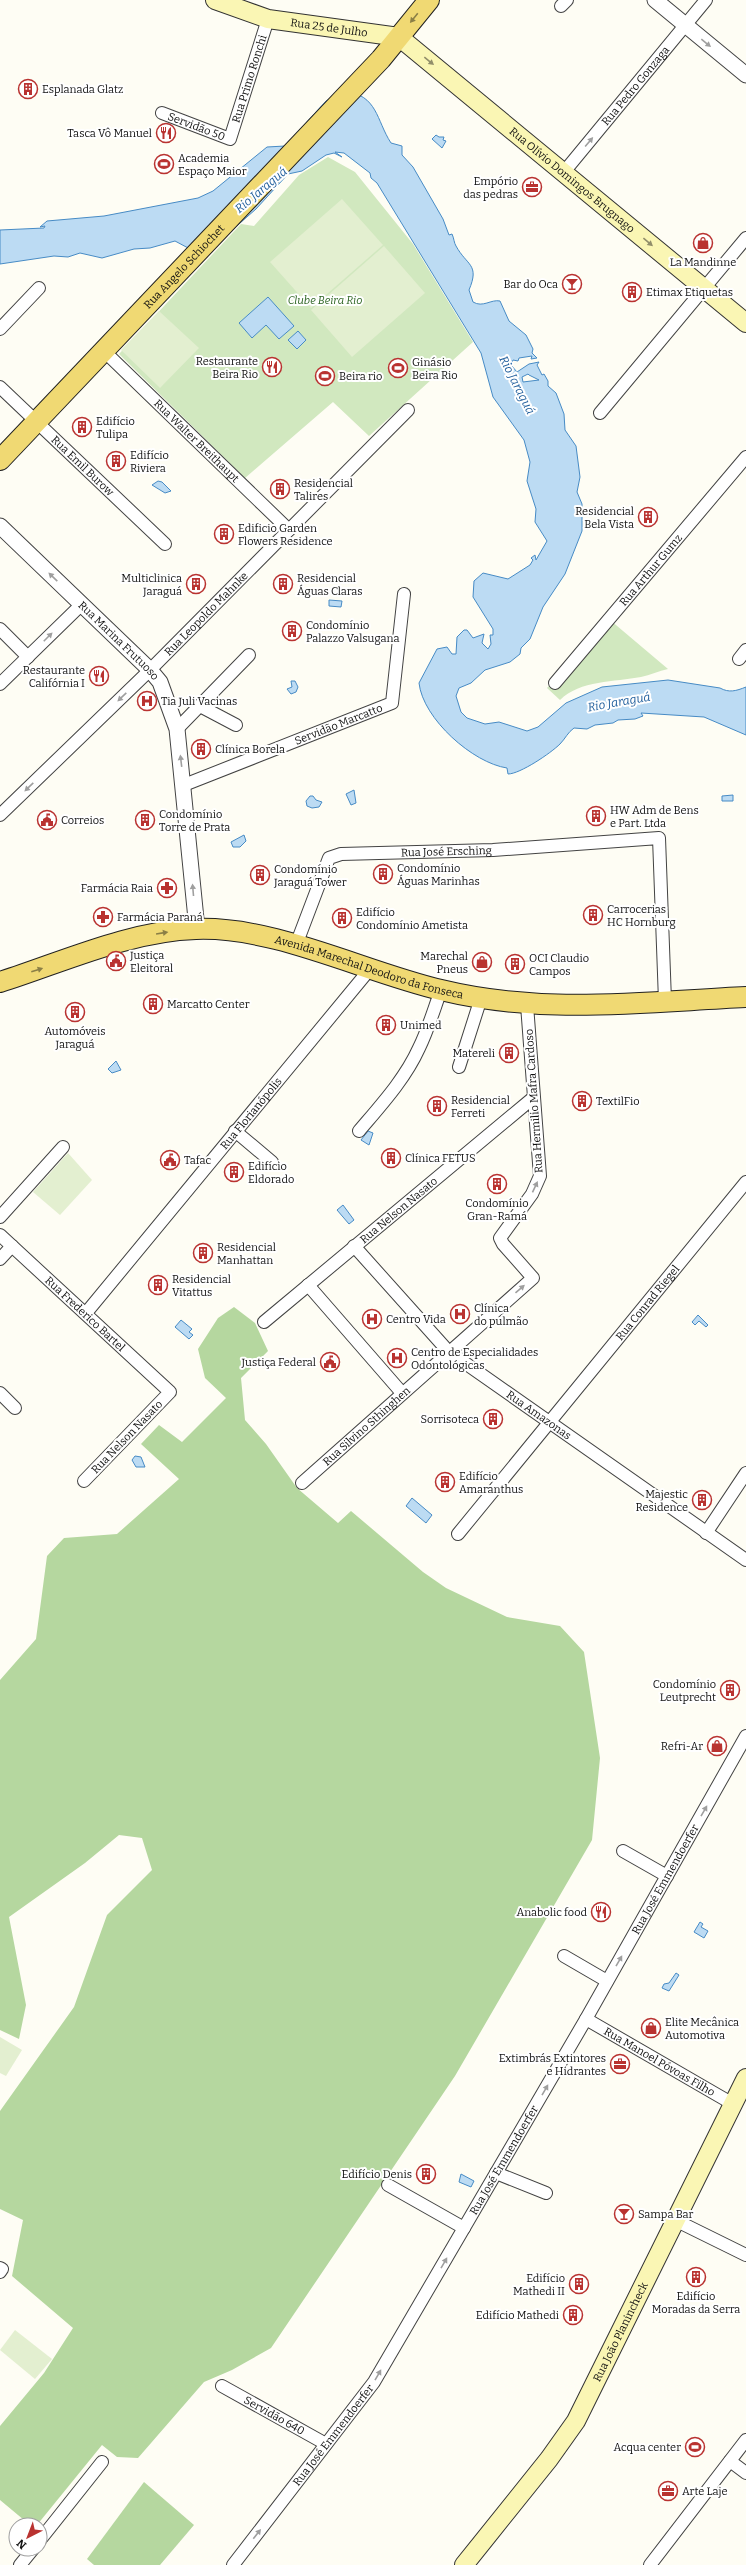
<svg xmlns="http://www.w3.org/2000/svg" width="746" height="2565" viewBox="0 0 746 2565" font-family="Bitter,serif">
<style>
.green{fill:#d1e8bf}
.forest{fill:#b5d79f}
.pitch{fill:#e3efd0}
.water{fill:#bcdbf3;stroke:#478bc5;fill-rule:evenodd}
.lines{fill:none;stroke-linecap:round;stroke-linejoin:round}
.minor-casing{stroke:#434343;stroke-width:14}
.tertiary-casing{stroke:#434343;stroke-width:17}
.secondary-casing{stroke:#323232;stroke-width:20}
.primary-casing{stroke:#212121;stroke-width:22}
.minor{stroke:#fff;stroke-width:12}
.tertiary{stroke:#fff;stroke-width:15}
.secondary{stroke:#faf6b4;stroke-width:18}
.primary{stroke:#f0d973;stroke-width:20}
.oneway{fill:#8b7f46}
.oneway2{fill:#9f9f9f}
.oneway3{fill:#918e6a}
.labels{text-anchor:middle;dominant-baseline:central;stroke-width:4;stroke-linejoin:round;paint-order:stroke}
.street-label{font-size:11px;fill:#101010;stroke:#fff}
.poi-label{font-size:11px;fill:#101010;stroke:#fff;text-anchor:start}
.park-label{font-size:11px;font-style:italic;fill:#2d6523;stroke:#fff}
.water-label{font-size:12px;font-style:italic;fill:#205e9c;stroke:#fff}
</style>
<rect width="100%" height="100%" fill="#fefdf4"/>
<!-- green -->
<g class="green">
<polygon points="328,157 355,172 413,244 473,342 369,436 333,402 245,478 119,354 241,224 254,226 299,175"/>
<path d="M610,620L668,669C659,671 650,675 641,677C615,682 580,680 560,700L547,688Z"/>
</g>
<!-- forest -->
<g class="forest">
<polygon points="234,1307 255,1323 268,1351 241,1378 245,1420 266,1444 297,1488 338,1523 351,1511 423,1572 446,1588 507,1617 560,1626 584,1652 600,1758 592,1840 455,2076 271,2348 232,2370 204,2382 138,2458 117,2457 102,2445 37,2525 30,2525 0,2500 0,2426 44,2373 73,2328 12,2276 23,2220 0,2209 0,2111 74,2007 107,1915 152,1870 142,1838 119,1835 85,1863 9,1917 26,2005 19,2039 0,2030 0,1680 36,1639 47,1556 64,1538 117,1534 179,1479 141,1444 159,1425 182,1442 226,1398 205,1378 198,1349 218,1318"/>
<polygon points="144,2482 194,2525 160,2565 94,2565 87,2559"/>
</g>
<!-- pitch -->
<g class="pitch">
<polygon points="342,199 383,245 311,308 270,262"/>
<polygon points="384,246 425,293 352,357 311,310"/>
<polygon points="159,311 199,348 160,388 121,350"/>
<polygon points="68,1153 92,1180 60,1215 33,1192"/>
<polygon points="0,2037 22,2050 6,2076 0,2073"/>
<polygon points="15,2330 52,2359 35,2379 0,2350"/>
</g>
<!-- water -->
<g class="water">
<path d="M344,91C378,95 376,120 391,143L402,146V155L413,167L443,219L449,235L452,234C454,238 454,243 456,246C467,266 480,264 469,290L473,302C483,308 491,299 500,301L509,321L526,335L533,349L532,353L537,358L531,359L532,356L519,358L518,361L513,360L511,365L517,372L529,364L539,362L537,365L542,375L544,374L548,381V386L556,393L564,414L565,430L576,446L580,477L577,492L582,504V531L565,574L543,607L530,639L521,648L520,654L510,662L485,670L471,683L459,688L456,696L461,712L467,718L485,724L499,722L527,731L538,727L566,703L602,687L668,680L720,688C729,693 736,691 746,687V735L704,717L641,713L643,716L635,719L618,720L613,723L595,725L587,729L574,728C568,732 565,739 560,744C551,753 520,774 508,774L507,768C473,763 423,719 419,683L437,649L447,647L452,654H456L457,637L464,630H467L473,638L484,634L482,643L488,649L491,644L490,635H493V629L473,597L474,581L483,573L508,579L530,565L533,560L531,558L535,555L536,560L547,541L535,522L536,509L527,481L530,462L524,440L493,397L481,353L377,183L371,178L370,173L344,153L335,152L342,157L334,153L326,155L302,171L288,174L256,209L231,231L190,249L175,241L150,248L134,249L102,258L80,253L68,257L54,256L0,264V230L44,228L45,226L40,227L47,221L104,216L198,198L213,191L267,147L285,146L326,101ZM528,374L529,375L539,380L523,382L522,377Z"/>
<polygon points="436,135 439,137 444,137 443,140 446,141 442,148 432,139"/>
<polygon points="268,297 294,326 279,339 266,325 252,338 239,323"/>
<polygon points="298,331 306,340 297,349 288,340"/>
<polygon points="158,481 162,482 171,491 165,493 152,485"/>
<polygon points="329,600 342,601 341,607 329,606"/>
<polygon points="291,681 295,681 298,687 296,692 291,694 287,689 292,687"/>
<polygon points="354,790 356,803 351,805 346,794"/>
<polygon points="733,795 733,801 722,801 722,796"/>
<polygon points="310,796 313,796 316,800 322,802 319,807 312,808 307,806 306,801"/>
<polygon points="244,835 246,841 240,847 233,847 231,842"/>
<polygon points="116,1061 121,1070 112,1073 108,1069"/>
<polygon points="368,1131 373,1133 369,1145 361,1140"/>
<polygon points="343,1205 354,1220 349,1224 337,1210"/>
<polygon points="698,1315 708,1325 706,1327 699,1321 695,1325 692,1322"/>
<polygon points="181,1320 192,1329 189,1332 193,1335 189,1339 175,1327"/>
<polygon points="135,1456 141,1457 145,1467 136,1467 132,1460"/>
<polygon points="412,1498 432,1515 426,1523 406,1506"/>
<polygon points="700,1922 703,1924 701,1927 708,1931 704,1938 694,1932"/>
<polygon points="676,1973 679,1975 669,1991 662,1988 664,1984 669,1983"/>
<polygon points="461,2174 474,2181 471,2187 459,2182"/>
</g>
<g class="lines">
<!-- minor casing -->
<g class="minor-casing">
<g id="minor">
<polyline points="561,6 567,0"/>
<path id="s1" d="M162,113L230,139L268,19"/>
<path id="s2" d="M564,172L706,0"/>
<polyline points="0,329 39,288"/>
<path id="s3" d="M104,351L289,530"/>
<path id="s4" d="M0,387L165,544"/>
<polyline points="600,413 746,238"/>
<polyline points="0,629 28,657"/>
<polyline points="739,659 746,650"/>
<path id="s5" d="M555,683L746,457"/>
<polyline points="0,684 82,604"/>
<polyline points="200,706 236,725"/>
<polyline points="177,729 249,655"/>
<path id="s6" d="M184,785L392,703L404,594"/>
<path id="s7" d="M0,815L150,670L408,410"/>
<path id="s8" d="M296,945L329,858L341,854L493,850L659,838L665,1001"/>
<polyline points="459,1067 481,998"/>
<polyline points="235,1131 272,1162"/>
<path d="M359,1131C381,1105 405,1079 419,1048C428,1030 434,1009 441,990"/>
<polyline points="0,1217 63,1147"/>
<path id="s9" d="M0,1235L170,1392L84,1481"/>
<path id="s10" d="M354,1246L448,1351L746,1560"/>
<polyline points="0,1259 12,1246"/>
<polyline points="308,1285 402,1393"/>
<path id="s11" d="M86,1313L370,969"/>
<path id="s12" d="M264,1322L533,1098"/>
<polyline points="0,1393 15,1408"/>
<path id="s13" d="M302,1483L533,1278L503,1244L500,1238L532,1194L540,1176L527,1005"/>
<polyline points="706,1533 746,1473"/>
<path id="s14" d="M458,1534L746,1182"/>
<polyline points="623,1851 667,1876"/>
<polyline points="564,1956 607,1981"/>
<path id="s15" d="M586,2019L733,2104"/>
<polyline points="496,2173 546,2193"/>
<polyline points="388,2185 464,2228"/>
<polyline points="675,2220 746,2255"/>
<polyline points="0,2268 2,2269 0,2272"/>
<path id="s16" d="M222,2386L326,2444"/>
<polyline points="730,2461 746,2473"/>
<polyline points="40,2540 102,2462"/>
<polyline points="20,2565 33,2549"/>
<path id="s17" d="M233,2565L374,2382L586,2019L746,1736"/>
<polyline points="650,2565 746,2440"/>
</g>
</g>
<!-- tertiary casing -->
<g class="tertiary-casing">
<g id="tertiary">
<polyline points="655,0 746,75"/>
<path id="s18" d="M0,526L150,670L160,682L177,729L197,929"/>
</g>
</g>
<!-- secondary casing -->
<g class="secondary-casing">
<g id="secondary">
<path id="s19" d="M215,0L268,19L399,37L746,323"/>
<path id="s20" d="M464,2565L549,2459L576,2421L746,2078"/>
</g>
</g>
<!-- primary casing -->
<g class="primary-casing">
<g id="primary">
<path id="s21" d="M0,460L381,59L429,0"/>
<path id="s22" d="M0,982C63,962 129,931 196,929C275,926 364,972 441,990C544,1015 642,1002 746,997"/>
</g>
</g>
<!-- minor -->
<use href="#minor" class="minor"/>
<!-- tertiary -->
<use href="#tertiary" class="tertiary"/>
<!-- secondary -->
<use href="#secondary" class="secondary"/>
<!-- primary -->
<use href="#primary" class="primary"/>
</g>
<!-- one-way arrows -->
<defs><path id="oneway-solid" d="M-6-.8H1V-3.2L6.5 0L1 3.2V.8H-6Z"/></defs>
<g class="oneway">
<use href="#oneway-solid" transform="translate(414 18) rotate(129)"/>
<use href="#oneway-solid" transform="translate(162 933) rotate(-9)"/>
<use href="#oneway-solid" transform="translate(37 970) rotate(-18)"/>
</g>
<g class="oneway2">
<use href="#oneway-solid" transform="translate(706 43) rotate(39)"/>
<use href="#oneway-solid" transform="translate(589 142) rotate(-50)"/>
<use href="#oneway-solid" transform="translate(53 577) rotate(-136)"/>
<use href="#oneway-solid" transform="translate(48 637) rotate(-45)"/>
<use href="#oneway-solid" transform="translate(122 697) rotate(136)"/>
<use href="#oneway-solid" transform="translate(181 761) rotate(-97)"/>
<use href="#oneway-solid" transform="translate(29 787) rotate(136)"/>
<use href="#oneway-solid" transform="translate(193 890) rotate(-95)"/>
<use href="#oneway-solid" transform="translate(535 1187) rotate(-65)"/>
<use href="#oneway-solid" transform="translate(520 1289) rotate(-41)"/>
<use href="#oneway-solid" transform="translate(704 1811) rotate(-60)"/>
<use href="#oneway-solid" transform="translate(619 1961) rotate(-60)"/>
<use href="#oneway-solid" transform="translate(545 2090) rotate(-60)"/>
<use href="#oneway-solid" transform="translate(444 2263) rotate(-60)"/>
<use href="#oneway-solid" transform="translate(378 2375) rotate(-60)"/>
<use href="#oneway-solid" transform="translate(257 2534) rotate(-52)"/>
</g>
<g class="oneway3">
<use href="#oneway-solid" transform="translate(429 61) rotate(39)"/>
<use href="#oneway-solid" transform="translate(648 242) rotate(40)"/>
</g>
<!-- icons -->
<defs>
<g id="building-ring" transform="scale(1)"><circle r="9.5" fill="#fff" stroke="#b93230" stroke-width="1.5"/><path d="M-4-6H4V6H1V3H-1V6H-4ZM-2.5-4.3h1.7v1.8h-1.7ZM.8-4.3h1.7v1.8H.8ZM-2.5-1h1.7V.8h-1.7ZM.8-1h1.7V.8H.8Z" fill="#b93230"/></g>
<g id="restaurant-ring" transform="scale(1)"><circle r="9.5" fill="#fff" stroke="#b93230" stroke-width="1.5"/><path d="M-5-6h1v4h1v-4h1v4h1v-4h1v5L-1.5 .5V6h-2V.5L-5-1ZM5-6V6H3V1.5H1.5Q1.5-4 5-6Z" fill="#b93230"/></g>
<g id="stadium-ring" transform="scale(1)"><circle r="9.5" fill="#fff" stroke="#b93230" stroke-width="1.5"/><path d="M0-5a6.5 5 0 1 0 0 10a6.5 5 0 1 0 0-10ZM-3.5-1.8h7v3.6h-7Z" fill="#b93230"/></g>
<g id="office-ring" transform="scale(1)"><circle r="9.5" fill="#fff" stroke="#b93230" stroke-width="1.5"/><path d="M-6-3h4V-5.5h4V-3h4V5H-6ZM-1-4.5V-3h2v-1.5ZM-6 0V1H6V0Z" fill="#b93230"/></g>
<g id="shop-ring" transform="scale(1)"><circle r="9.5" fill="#fff" stroke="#b93230" stroke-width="1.5"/><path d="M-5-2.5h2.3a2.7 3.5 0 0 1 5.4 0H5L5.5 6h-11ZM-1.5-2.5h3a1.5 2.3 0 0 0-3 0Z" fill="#b93230"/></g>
<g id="bar-ring" transform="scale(1)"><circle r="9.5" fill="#fff" stroke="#b93230" stroke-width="1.5"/><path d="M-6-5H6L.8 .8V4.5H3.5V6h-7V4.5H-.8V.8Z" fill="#b93230"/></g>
<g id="hospital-ring" transform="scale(1)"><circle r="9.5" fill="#fff" stroke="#b93230" stroke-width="1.5"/><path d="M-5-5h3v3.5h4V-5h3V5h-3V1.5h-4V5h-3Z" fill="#b93230"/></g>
<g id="civic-ring" transform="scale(1)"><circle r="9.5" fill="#fff" stroke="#b93230" stroke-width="1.5"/><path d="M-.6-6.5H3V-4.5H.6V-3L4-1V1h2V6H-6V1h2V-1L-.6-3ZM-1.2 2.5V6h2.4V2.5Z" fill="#b93230"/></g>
<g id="pharmacy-ring" transform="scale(1)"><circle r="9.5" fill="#fff" stroke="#b93230" stroke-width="1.5"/><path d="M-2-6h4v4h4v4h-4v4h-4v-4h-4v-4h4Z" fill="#b93230"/></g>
</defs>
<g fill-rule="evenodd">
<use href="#building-ring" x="28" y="89"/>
<use href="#restaurant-ring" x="166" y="133"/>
<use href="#stadium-ring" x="164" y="164"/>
<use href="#office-ring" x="532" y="187"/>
<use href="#shop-ring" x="703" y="243"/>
<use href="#bar-ring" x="572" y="284"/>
<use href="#building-ring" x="632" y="292"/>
<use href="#restaurant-ring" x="272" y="367"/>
<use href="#stadium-ring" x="398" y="368"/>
<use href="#stadium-ring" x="325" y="376"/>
<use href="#building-ring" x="82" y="427"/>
<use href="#building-ring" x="116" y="461"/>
<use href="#building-ring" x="280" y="489"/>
<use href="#building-ring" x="648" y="517"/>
<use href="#building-ring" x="224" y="534"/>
<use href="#building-ring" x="196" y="584"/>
<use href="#building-ring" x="283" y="584"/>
<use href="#building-ring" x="292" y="631"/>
<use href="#restaurant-ring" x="99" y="676"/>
<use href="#hospital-ring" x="147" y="701"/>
<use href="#building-ring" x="201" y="749"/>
<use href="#building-ring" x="596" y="816"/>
<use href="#civic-ring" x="47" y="820"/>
<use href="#building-ring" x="145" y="820"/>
<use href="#building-ring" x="383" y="874"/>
<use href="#building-ring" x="260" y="875"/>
<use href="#pharmacy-ring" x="167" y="888"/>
<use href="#building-ring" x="593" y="915"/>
<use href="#pharmacy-ring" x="103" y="917"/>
<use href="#building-ring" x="342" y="918"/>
<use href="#civic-ring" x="116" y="961"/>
<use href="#shop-ring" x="482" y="962"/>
<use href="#building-ring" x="515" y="964"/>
<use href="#building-ring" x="153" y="1004"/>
<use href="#building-ring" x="75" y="1012"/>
<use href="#building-ring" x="386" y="1025"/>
<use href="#building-ring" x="509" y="1053"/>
<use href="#building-ring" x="582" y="1101"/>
<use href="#building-ring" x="437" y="1106"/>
<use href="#building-ring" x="391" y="1158"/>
<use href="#civic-ring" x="170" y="1160"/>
<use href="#building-ring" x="234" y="1172"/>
<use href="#building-ring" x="497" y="1184"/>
<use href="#building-ring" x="203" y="1253"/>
<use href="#building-ring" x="158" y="1285"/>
<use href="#hospital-ring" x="460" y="1314"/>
<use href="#hospital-ring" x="372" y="1319"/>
<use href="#hospital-ring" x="397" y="1358"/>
<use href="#civic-ring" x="330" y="1362"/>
<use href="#building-ring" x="493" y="1419"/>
<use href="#building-ring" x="445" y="1482"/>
<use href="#building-ring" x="702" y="1500"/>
<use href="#building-ring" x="730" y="1690"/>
<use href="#shop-ring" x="717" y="1746"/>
<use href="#restaurant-ring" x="601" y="1912"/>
<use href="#shop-ring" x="651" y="2028"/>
<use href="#office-ring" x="620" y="2064"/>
<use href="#building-ring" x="426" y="2174"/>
<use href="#bar-ring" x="624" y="2214"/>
<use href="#building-ring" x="696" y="2277"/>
<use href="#building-ring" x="579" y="2284"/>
<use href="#building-ring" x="573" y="2315"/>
<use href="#stadium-ring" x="695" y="2447"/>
<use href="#office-ring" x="668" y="2491"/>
</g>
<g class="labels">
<!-- street labels -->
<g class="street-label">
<text stroke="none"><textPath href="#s19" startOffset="118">Rua 25 de Julho</textPath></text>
<text stroke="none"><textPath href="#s1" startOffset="136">Rua Primo Ronchi</textPath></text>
<text stroke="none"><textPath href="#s2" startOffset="112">Rua Pedro Gonzaga</textPath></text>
<text stroke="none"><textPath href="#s1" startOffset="37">Servidão 50</textPath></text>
<text stroke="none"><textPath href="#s19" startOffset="413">Rua Olívio Domingos Brugnago</textPath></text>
<text stroke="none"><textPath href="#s21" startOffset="267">Rua Angelo Schiochet</textPath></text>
<text stroke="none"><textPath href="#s3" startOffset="129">Rua Walter Breithaupt</textPath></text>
<text stroke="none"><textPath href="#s4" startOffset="114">Rua Emil Burow</textPath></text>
<text stroke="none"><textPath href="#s5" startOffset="148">Rua Arthur Gumz</textPath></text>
<text stroke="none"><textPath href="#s7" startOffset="288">Rua Leopoldo Mahnke</textPath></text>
<text stroke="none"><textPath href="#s18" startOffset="165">Rua Marina Frutuoso</textPath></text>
<text stroke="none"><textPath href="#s6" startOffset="166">Servidão Marcatto</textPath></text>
<text stroke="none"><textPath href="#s8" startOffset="211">Rua José Ersching</textPath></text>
<text stroke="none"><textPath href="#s22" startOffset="382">Avenida Marechal Deodoro da Fonseca</textPath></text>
<text transform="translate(534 1101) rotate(-94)">Rua Hermilio Mafra Cardoso</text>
<text stroke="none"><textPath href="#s11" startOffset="259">Rua Florianópolis</textPath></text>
<text stroke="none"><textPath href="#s12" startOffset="175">Rua Nelson Nasato</textPath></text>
<text stroke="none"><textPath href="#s14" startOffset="299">Rua Conrad Riegel</textPath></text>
<text stroke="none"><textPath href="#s9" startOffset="116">Rua Frederico Bartel</textPath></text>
<text stroke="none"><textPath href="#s10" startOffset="252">Rua Amazonas</textPath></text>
<text stroke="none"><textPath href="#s13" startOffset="86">Rua Silvino Sthinghen</textPath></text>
<text transform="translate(127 1437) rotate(-46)">Rua Nelson Nasato</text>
<text stroke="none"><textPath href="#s17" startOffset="812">Rua José Emmendoerfer</textPath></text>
<text stroke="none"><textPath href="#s15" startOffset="85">Rua Manoel Póvoas Filho</textPath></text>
<text stroke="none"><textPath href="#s17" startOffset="488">Rua José Emmendoerfer</textPath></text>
<text stroke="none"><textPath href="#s20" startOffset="282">Rua João Planincheck</textPath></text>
<text stroke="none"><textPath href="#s16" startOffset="60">Servidão 640</textPath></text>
<text stroke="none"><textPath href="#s17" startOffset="164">Rua José Emmendoerfer</textPath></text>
</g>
<!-- poi labels -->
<g class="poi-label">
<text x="42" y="89">Esplanada Glatz</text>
<text x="152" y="133" text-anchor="end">Tasca Vô Manuel</text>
<text x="178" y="158">Academia<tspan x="178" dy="13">Espaço Maior</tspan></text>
<text x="518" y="181" text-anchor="end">Empório<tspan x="518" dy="13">das pedras</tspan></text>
<text x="703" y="262" text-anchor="middle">La Mandinne</text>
<text x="558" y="284" text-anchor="end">Bar do Oca</text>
<text x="646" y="292">Etimax Etiquetas</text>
<text x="258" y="361" text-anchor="end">Restaurante<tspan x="258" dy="13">Beira Rio</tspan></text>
<text x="412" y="362">Ginásio<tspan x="412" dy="13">Beira Rio</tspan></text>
<text x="339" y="376">Beira rio</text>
<text x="96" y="421">Edifício<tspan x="96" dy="13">Tulipa</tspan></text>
<text x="130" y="455">Edifício<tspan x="130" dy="13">Riviera</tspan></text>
<text x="294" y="483">Residencial<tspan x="294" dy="13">Talires</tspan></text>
<text x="634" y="511" text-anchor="end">Residencial<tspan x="634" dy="13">Bela Vista</tspan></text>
<text x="238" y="528">Edificio Garden<tspan x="238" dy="13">Flowers Residence</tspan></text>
<text x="182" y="578" text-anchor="end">Multiclinica<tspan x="182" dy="13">Jaraguá</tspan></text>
<text x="297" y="578">Residencial<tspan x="297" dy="13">Águas Claras</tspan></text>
<text x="306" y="625">Condomínio<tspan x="306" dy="13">Palazzo Valsugana</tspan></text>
<text x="85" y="670" text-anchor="end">Restaurante<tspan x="85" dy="13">Califórnia I</tspan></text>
<text x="161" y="701">Tia Juli Vacinas</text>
<text x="215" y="749">Clínica Borela</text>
<text x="610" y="810">HW Adm de Bens<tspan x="610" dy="13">e Part. Ltda</tspan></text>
<text x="159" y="814">Condomínio<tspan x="159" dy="13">Torre de Prata</tspan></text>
<text x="61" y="820">Correios</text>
<text x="397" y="868">Condomínio<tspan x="397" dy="13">Águas Marinhas</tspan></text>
<text x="274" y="869">Condomínio<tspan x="274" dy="13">Jaraguá Tower</tspan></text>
<text x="153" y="888" text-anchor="end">Farmácia Raia</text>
<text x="607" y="909">Carrocerias<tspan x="607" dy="13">HC Hornburg</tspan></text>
<text x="356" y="912">Edifício<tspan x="356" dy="13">Condomínio Ametista</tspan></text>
<text x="117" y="917">Farmácia Paraná</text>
<text x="130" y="955">Justiça<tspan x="130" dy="13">Eleitoral</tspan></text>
<text x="468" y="956" text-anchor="end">Marechal<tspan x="468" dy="13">Pneus</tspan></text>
<text x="529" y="958">OCI Claudio<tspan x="529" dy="13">Campos</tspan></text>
<text x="167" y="1004">Marcatto Center</text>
<text x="400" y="1025">Unimed</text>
<text x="75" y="1031" text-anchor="middle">Automóveis<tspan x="75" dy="13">Jaraguá</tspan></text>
<text x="495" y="1053" text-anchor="end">Matereli</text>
<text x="451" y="1100">Residencial<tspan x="451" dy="13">Ferreti</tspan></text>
<text x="596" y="1101">TextilFio</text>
<text x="405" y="1158">Clínica FETUS</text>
<text x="184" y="1160">Tafac</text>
<text x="248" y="1166">Edifício<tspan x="248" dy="13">Eldorado</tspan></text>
<text x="497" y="1203" text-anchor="middle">Condomínio<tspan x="497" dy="13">Gran-Ramá</tspan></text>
<text x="217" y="1247">Residencial<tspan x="217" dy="13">Manhattan</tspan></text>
<text x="172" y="1279">Residencial<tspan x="172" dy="13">Vitattus</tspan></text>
<text x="474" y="1308">Clínica<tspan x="474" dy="13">do pulmão</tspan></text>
<text x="386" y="1319">Centro Vida</text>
<text x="411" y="1352">Centro de Especialidades<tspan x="411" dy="13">Odontológicas</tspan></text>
<text x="316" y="1362" text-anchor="end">Justiça Federal</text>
<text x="479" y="1419" text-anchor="end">Sorrisoteca</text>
<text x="459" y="1476">Edifício<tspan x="459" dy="13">Amaranthus</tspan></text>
<text x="688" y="1494" text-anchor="end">Majestic<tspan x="688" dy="13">Residence</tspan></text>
<text x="716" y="1684" text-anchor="end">Condomínio<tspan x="716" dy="13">Leutprecht</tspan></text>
<text x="703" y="1746" text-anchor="end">Refri-Ar</text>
<text x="587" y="1912" text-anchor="end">Anabolic food</text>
<text x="665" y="2022">Elite Mecânica<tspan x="665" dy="13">Automotiva</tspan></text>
<text x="606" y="2058" text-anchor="end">Extimbrás Extintores<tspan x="606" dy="13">e Hidrantes</tspan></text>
<text x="412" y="2174" text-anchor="end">Edifício Denis</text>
<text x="638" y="2214">Sampa Bar</text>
<text x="565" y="2278" text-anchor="end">Edifício<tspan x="565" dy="13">Mathedi II</tspan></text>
<text x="696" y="2296" text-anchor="middle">Edifício<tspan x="696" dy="13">Moradas da Serra</tspan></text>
<text x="559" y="2315" text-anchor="end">Edifício Mathedi</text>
<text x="681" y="2447" text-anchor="end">Acqua center</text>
<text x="682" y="2491">Arte Laje</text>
</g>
<!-- park labels -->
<g class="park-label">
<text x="325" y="300">Clube Beira Rio</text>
</g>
<!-- water labels -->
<g class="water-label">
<text transform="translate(261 190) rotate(-40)">Rio Jaraguá</text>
<text transform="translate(517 385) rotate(63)">Rio Jaraguá</text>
<text transform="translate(619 702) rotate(-10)">Rio Jaraguá</text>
</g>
</g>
<!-- north arrow -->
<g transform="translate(28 2537) rotate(222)"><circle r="19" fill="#ffffff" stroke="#9f9f9f"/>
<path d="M0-3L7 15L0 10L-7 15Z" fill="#b93230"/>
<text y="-6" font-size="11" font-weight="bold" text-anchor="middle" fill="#101010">N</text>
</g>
</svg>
